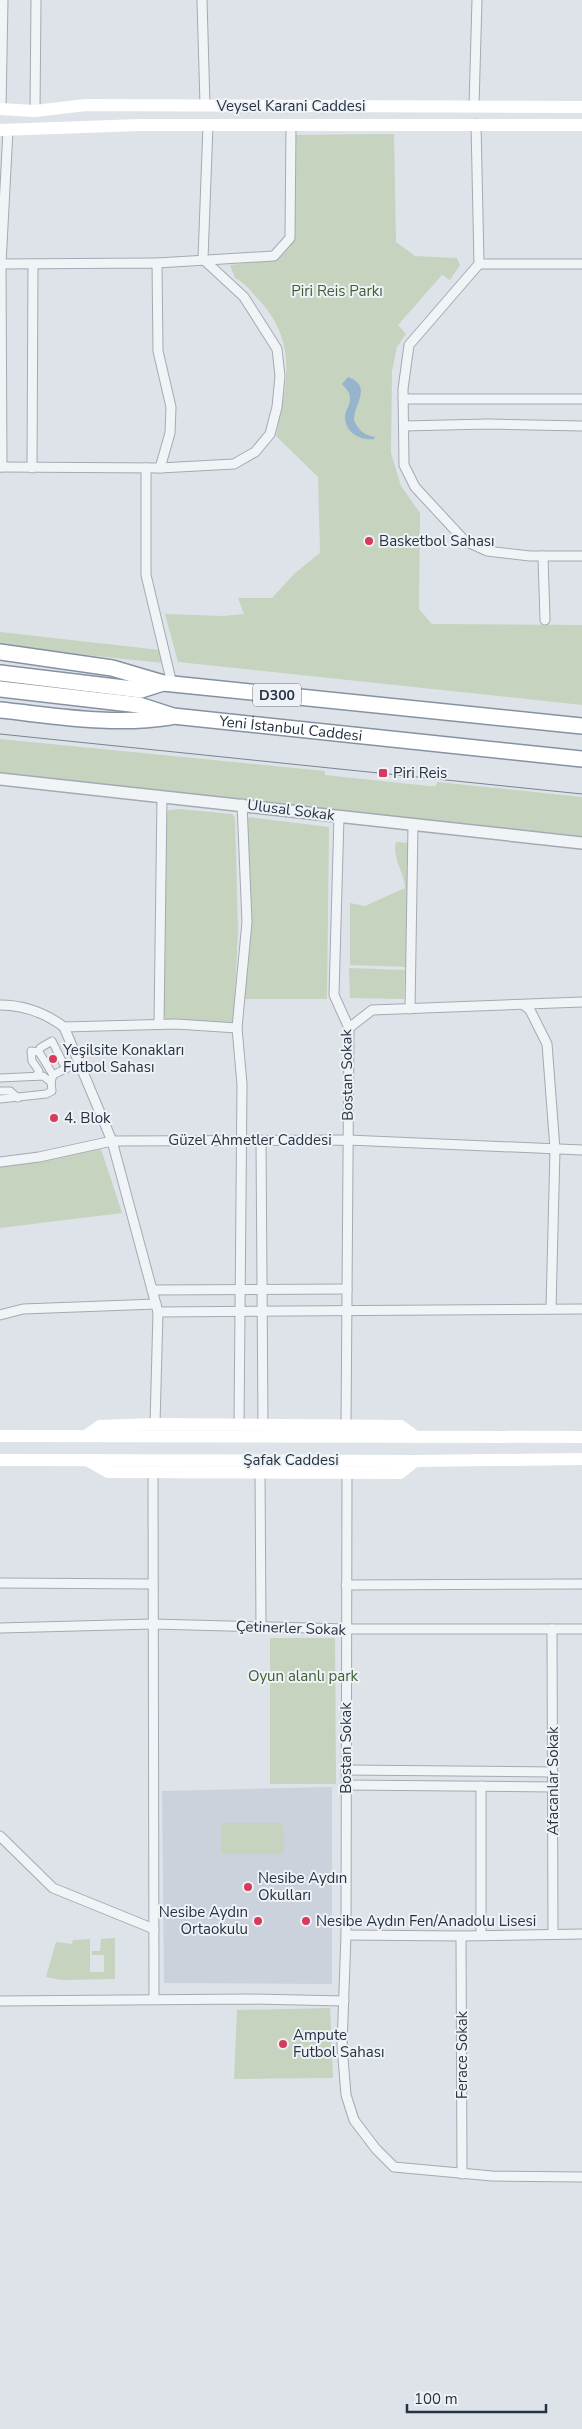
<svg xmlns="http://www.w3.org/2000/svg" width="582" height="2429" viewBox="0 0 582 2429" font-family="'Nunito Sans',sans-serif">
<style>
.built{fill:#ccd2db}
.green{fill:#c5d3bf}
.water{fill:#96b4cc}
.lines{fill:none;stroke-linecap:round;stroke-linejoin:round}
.pedestrian-casing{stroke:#a3aab3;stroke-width:9}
.minor-casing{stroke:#a3aab3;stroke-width:11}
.tertiary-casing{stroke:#a3aab3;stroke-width:14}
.trunk-casing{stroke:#8592a1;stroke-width:18}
.pedestrian{stroke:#f1f4f7;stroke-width:7}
.minor{stroke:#f1f4f7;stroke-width:9}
.tertiary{stroke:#f1f4f7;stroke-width:11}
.secondary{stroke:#fff;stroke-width:12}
.trunk{stroke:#fff;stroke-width:15}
.tram{stroke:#778494;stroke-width:1}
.poi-dot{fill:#d73a5d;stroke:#eef2f6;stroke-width:2}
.labels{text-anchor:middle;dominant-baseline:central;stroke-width:4;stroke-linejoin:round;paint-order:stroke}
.shield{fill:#eef2f6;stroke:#626c77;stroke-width:1}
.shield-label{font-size:14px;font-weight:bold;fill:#263241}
.street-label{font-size:15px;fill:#263241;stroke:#eef2f6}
.park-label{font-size:15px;fill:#3e5e33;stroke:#eef2f6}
.poi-label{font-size:15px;fill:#263241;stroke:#eef2f6;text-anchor:start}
</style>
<rect width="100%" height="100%" fill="#dee3e9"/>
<!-- built -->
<polygon class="built" points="332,1787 332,1984 164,1983 162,1791"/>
<!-- green -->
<g class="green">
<path d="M394,134L396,242L415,256L457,258L460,265L450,280L442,275L398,325L406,334L397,347L392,371L391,453L401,486L420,513L419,609L432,624L582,625V705L178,662L165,614L223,616L244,614L238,598H272L295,573L320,553L318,477L276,436C286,385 299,345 260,301C252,293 246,283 235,278L230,265L270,260L291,239L289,135Z"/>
<polygon points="0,632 160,650 163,663 0,646"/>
<polygon points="0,739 325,771 325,775 429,786 436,786 437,782 582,797 582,836 0,775"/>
<polygon points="179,809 232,814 235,818 238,930 234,1020 229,1025 167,1022 164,1015 166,815 169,810"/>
<polygon points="249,817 329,827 327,999 244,999 247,886 244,824"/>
<path d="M396,842L411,843L408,967L350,965V903L365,906L405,888C404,871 392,859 396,842Z"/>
<polygon points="349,968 405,970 404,999 350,998"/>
<polygon points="101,1149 122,1213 0,1228 0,1162"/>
<polygon points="270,1638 335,1638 336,1784 270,1784"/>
<polygon points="221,1823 283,1823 284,1854 221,1854"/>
<polygon points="115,1938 115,1979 61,1980 46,1977 56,1942 72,1944 73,1940 90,1939 90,1972 104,1972 104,1955 92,1955 92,1951 100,1951 101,1939"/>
<polygon points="330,2008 333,2078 234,2079 237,2010"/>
</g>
<!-- water -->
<path class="water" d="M348,377C373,386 354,404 354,420C359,431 364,435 375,437L374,439C360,441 345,432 345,417C345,410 351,405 350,397C350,392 345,388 342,384Z"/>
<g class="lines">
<!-- pedestrian casing -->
<g class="pedestrian-casing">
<g id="pedestrian">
<polyline points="39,1052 40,1048 52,1041 66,1069"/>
<polyline points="36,1076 39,1071 32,1061 31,1051 39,1052 53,1075"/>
<polyline points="0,1078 43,1076 51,1082"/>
<polyline points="0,1091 10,1091 18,1098"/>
<polyline points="0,1099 46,1094 52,1091 51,1082 53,1075 69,1067"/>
</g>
</g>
<!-- minor casing -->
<g class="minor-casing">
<g id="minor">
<polyline points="202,0 205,105"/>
<polyline points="474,106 477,0"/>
<polyline points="1,109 3,0"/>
<polyline points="35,111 36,0"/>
<polyline points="476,124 479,264 409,345 403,389 404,465 415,487 465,541 487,551 530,556 582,556"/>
<polyline points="157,263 274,256 290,238 291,125"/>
<polyline points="0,264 157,263 158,351 171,407 170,433 160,468"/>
<polyline points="479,264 582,264"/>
<polyline points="403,399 582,399"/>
<polyline points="404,426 488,424 582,426"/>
<polyline points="0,467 160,468 234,464 255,452 270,434 277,407 280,376 277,349 244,297 203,259 208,125"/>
<polyline points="2,467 1,264 8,130"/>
<polyline points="32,468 33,264"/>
<polyline points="146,468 146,575 172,684"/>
<polyline points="543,556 545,620"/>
<polyline points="339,816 334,995 349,1028 346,1426"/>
<path d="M0,1005C24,1005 44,1012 64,1027L112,1141L348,1140L582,1150"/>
<polyline points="524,1005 530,1010 547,1044 555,1149 551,1309"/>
<polyline points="410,1009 413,825"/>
<polyline points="159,1024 162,797"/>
<polyline points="64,1027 176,1024 237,1028"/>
<polyline points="349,1028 372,1010 582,1002"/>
<polyline points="261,1140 263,1425"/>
<polyline points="0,1162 39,1157 112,1141 158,1312 155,1424"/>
<polyline points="152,1290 347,1289"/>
<polyline points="158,1312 582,1309"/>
<polyline points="0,1315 23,1309 156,1304"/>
<polyline points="239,1425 242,1084 237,1028 247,922 242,804"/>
<polyline points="153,1471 154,1999"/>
<polyline points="260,1471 261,1627"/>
<polyline points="347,1472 346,1935 342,2046 346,2095 354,2120 376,2149 394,2167 492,2176 582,2177"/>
<polyline points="0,1583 153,1584"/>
<polyline points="346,1585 582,1584"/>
<polyline points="0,1628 153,1624 346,1629 582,1629"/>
<polyline points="552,1629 553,1933"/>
<polyline points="346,1770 553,1772"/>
<polyline points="346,1785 553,1787"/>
<polyline points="481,1786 481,1935"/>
<polyline points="0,1836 53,1888 154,1929"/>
<polyline points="346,1935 461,1936 582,1934"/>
<polyline points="461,1936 462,2174"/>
<polyline points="0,2001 250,1999 344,2001"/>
</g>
</g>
<!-- tertiary casing -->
<g class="tertiary-casing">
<polyline id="tertiary" points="0,779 582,843"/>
</g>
<!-- trunk casing -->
<g class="trunk-casing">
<g id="trunk">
<polyline points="0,652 112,668 163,683"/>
<polyline points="0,673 141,690 163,683 582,726"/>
<path id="s1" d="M0,689L139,705L173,716L582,759"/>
<path d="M0,710C57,716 113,726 170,717"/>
</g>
</g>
<!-- pedestrian -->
<use href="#pedestrian" class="pedestrian"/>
<!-- minor -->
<use href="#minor" class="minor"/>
<!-- tertiary -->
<use href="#tertiary" class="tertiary"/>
<!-- secondary -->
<g class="secondary">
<polyline points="0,109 35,111 86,105 582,107"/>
<polyline points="0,130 140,125 582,125"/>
<polyline points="0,1436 582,1437"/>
<polyline points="86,1436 100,1426 155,1424 401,1426 416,1437"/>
<polyline points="0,1460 415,1461 582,1459"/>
<polyline points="87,1460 108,1472 400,1473 415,1461"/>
</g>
<!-- trunk -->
<use href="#trunk" class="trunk"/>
<!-- tram -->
<polyline class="tram" points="0,734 582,794"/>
</g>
<!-- markers -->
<g class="poi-dot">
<circle cx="369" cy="541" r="5"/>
<rect x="378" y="768" width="10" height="10" rx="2.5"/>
<circle cx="53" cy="1059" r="5"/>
<circle cx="54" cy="1118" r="5"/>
<circle cx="248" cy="1887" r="5"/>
<circle cx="258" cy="1921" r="5"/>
<circle cx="306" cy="1921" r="5"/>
<circle cx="283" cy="2044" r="5"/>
</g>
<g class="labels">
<!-- shield labels -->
<rect class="shield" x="253" y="683.5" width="48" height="23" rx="4"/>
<g class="shield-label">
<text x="277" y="695">D300</text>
</g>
<!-- street labels -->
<g class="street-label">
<text x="291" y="106">Veysel Karani Caddesi</text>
<text stroke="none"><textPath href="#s1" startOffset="294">Yeni İstanbul Caddesi</textPath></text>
<text transform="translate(291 810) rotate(7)">Ulusal Sokak</text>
<text transform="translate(347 1075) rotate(-91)">Bostan Sokak</text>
<text x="250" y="1140">Güzel Ahmetler Caddesi</text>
<text x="291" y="1460">Şafak Caddesi</text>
<text transform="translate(291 1628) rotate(2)">Çetinerler Sokak</text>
<text transform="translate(346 1748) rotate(-90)">Bostan Sokak</text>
<text transform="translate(553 1781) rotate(-90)">Afacanlar Sokak</text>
<text transform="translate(462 2055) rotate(-90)">Ferace Sokak</text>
</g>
<!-- park labels -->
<g class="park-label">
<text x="337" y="291">Piri Reis Parkı</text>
<text x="303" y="1676">Oyun alanlı park</text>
</g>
<!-- poi labels -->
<g class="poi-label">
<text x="379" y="541">Basketbol Sahası</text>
<text x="393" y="773">Piri Reis</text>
<text x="63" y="1050">Yeşilsite Konakları<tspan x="63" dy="17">Futbol Sahası</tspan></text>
<text x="64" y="1118">4. Blok</text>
<text x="258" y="1878">Nesibe Aydın<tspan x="258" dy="17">Okulları</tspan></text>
<text x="248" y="1912" text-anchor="end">Nesibe Aydın<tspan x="248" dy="17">Ortaokulu</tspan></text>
<text x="316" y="1921">Nesibe Aydın Fen/Anadolu Lisesi</text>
<text x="293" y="2035">Ampute<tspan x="293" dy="17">Futbol Sahası</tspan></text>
</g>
</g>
<!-- scale -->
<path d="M407 2404v8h139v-8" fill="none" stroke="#263241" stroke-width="2.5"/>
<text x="414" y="2404" font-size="15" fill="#263241" stroke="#eef2f6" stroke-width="4" paint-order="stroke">100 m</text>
</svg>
